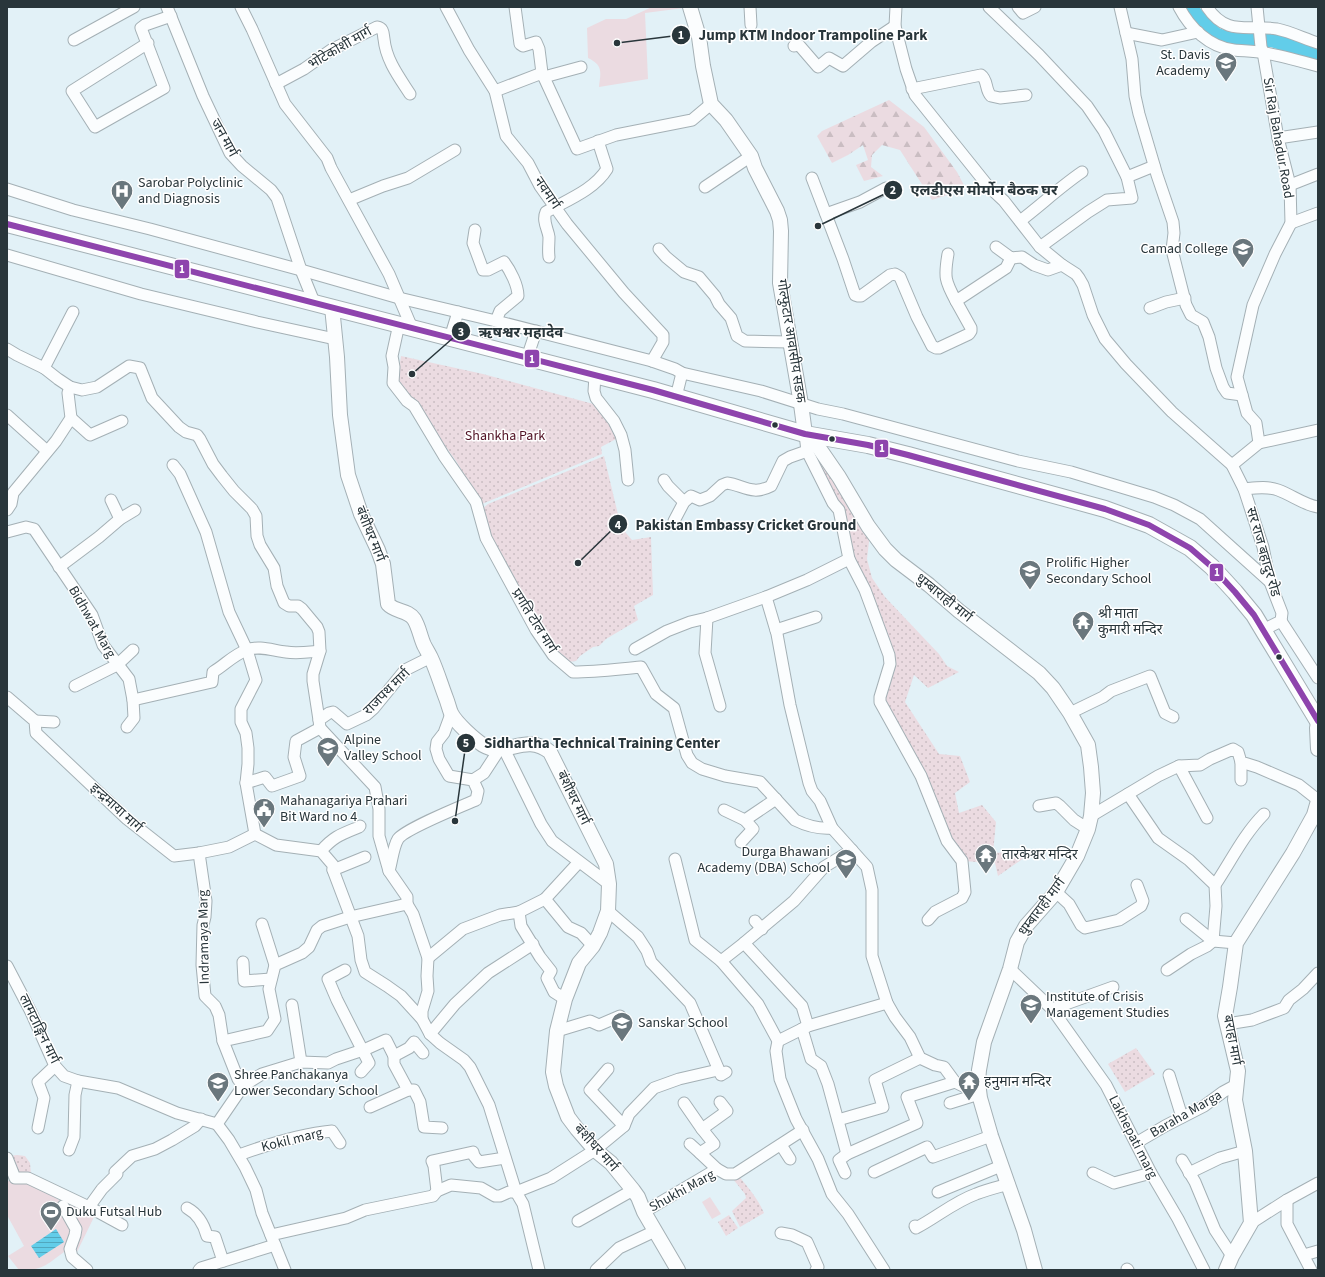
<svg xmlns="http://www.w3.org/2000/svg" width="1325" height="1277" viewBox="0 0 1325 1277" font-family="'Source Sans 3','Noto Sans Devanagari',sans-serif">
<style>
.grass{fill:url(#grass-dots)}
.forest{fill:url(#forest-firs)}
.garden{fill:#ebdbe1}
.water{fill:url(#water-rules)}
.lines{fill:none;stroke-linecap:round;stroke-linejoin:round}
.river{stroke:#62cde9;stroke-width:14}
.minor-casing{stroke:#a4b0b5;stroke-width:13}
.major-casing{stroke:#a4b0b5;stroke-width:16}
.highway-casing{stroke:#a4b0b5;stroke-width:18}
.minor{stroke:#fbfdfe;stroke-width:11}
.major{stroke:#fbfdfe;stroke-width:14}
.highway{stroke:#fbfdfe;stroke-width:16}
.bus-1-casing{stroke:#fff;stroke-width:9}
.bus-1{stroke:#8e44ad;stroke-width:6}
.bus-dot{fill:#29363b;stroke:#fff;stroke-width:1.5}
.labels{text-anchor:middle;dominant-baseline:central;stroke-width:3;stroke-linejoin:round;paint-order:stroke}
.street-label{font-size:14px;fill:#29363b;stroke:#fff}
.poi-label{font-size:14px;fill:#29363b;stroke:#fff;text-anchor:start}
.park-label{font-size:14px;fill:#511224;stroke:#fff}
.leader{fill:none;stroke:#29363b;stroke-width:1.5}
.callout-dot{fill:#29363b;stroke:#fff;stroke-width:1.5}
.mark-label{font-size:12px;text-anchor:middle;font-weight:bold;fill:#fff}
.callout-label{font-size:15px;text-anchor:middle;font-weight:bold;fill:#29363b;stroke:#fff;stroke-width:3;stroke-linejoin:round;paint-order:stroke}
.line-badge{stroke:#fff;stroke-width:1.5}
.badge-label{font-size:11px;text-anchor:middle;font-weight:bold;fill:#fff}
</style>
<defs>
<pattern id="grass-dots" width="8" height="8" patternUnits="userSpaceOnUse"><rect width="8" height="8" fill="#ebdbe1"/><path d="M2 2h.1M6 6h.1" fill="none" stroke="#cabdc2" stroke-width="1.8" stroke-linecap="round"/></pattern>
<pattern id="forest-firs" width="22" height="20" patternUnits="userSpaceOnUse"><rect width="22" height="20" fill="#ebdbe1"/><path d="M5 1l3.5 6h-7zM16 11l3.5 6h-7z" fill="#cabdc2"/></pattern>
<pattern id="water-rules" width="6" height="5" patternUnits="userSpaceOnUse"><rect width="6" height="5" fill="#62cde9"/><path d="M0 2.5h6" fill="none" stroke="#51a7be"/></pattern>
</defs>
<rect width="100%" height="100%" fill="#e2f1f7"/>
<!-- grass -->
<g class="grass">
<polygon points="401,356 483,374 597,405 618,438 601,447 602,454 482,504 456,461 443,443 422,409 401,389 398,374"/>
<polygon points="815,448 870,533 867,559 872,578 885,597 939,654 947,666 959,672 928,688 914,675 905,702 939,754 960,756 970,782 955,793 959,813 982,805 996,822 993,853 1034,851 998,876 995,863 962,861 880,697 889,655 869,605 839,510 808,453"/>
<polygon points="604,456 621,527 632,540 651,537 653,595 634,606 638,620 606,639 599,646 593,647 580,656 576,661 567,662 543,634 490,537 484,518 483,508 488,504"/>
<polygon points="1136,1048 1155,1074 1125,1092 1108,1064"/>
<polygon points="17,1155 25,1156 30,1163 31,1174 17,1176 10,1156"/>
<path d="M738,1175C749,1189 757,1197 764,1213L740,1227L732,1211L746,1198L745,1194L733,1179Z"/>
<polygon points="729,1215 738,1228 726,1236 718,1222"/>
</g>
<!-- forest -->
<polygon class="forest" points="889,100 924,127 957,172 966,189 932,200 900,150 882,145 872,155 871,167 883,176 864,181 856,165 868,160 863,145 848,155 832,163 817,136 822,131"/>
<!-- garden -->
<g class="garden">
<path d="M652,7L684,8L645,13L648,79L599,87C601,72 603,65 588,58L587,28L606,19H626Z"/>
<path d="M13,1180L19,1184L28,1180L59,1200L95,1215L75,1256L64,1252C45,1266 43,1270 19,1270L8,1256L24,1246L7,1215V1181Z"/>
<polygon points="710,1197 721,1214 712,1219 702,1202"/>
</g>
<!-- water -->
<polygon class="water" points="56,1229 64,1242 39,1258 31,1246"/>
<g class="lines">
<!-- river -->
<polyline class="river" points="1190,7 1204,24 1217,35 1233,40 1272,40 1318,55"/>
<!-- minor casing -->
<g class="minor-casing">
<g id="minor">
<polyline points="167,7 203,96 230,153 242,166 271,190 277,198 301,270 314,302"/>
<polyline points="241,7 252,29 285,104 327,158 331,168 389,274 412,328"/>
<polyline points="446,7 469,50 495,91 506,136 528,163 540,186 567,224 624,293 663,335 663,342 652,361"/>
<polyline points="515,7 520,44 523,46 536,42 539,49 542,73 577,149 616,135 692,120 711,104"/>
<polyline points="750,7 751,25"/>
<polyline points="896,7 895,26 906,69 915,95 988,186 1004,201 1040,247 1062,265 1076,274 1079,278 1083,285 1093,315 1105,339 1126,364 1172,412 1232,465 1244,489 1263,547 1270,582 1282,613 1281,621 1263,630"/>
<polyline points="989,7 1039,55 1087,106 1104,131 1127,177 1154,166"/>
<polyline points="1018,7 1023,13 1035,7"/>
<polyline points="1120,7 1132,59 1135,96 1139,114 1157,175 1173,222 1174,233 1172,250 1186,305 1191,315 1203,322 1209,337 1216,368 1223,387 1227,393 1242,395"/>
<path d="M1179,7C1190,28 1209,47 1234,50C1244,51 1255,51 1265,53C1282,56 1300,61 1318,66"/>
<path d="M1207,7C1227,37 1248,24 1277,29C1291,32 1305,39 1318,43"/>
<polyline points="1126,33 1162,40 1198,32"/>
<polyline points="74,40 134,7"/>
<polyline points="148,43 72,91 95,127 164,88 141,28 145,25 171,16"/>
<polyline points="794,46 796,44 799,45 818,67 829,58 843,66 871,42 895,26"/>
<polyline points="544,77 581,67"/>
<path d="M276,84L304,69L331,50L377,27C384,28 383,34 384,39C386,60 399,77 410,94"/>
<path d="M912,89L981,75C988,80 985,90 991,96L1000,98L1026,95"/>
<polyline points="495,91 542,73"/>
<polyline points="1278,138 1318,132"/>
<polyline points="812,178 843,259 855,295 858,296 861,296 890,275 895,274 900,277 917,317 932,346 936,348 939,348 969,334 971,331 971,328 956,301 1006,268 1011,258"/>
<polyline points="1290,185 1318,174"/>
<polyline points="705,187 751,156"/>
<polyline points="7,189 73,210 150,229 301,270 399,298 496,321 652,361 675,369 682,373 761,391 818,409 843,414 1018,461 1071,472 1154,497 1174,505 1200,519 1270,582"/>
<polyline points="349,200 383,186 408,178 455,150"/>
<polyline points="826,214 860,202 886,188"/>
<path d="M1020,221C1041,205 1060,187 1082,172"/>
<polyline points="1291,223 1318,213"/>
<path d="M475,230L473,243L483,270H488L504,262C510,270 518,285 518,296L500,311L496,321"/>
<polyline points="996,247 1011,258 1022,257 1034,265 1048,270 1062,265"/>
<polyline points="1040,247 1088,212 1107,200 1132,198 1127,177"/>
<polyline points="659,249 666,257 684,272 699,277 715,296 719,304 731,318 737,336 745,341 790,342"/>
<path d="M948,254C944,277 945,281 956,301"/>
<polyline points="7,255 141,294 257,322 335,339"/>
<path d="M549,257C548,250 549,245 549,237C548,229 542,221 546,212C567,200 594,190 607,169L598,141"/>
<polyline points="1150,308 1166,302 1185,298"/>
<path d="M399,324L392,356L394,367L393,383L407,401L414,406L444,456L476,502L486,538L536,630L553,655L573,672C596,672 618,669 641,667L656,694L674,708L687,755L692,763L702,769L725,776L760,782L795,820C807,826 820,829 832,828"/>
<polyline points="450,338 458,312"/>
<polyline points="7,349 17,355 44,368 58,379 70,387 82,390 97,387 129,366 140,368 152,398 179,427 186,432 197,435 200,439 213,464 222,476 234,491 252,509 256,516 257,536 260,545 274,568 277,586 284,603 289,606 298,606 302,609 317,627 319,632 320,651 313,674 313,681 319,720"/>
<polyline points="527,358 536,331"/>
<polyline points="44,368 73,312"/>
<polyline points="595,376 594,391 596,398 614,421 621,435 625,450 628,480"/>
<polyline points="676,397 682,373"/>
<polyline points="7,415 47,451"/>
<polyline points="71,418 90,435 122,421"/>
<polyline points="1259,443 1318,430"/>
<polyline points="173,465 180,474 206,532 229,612 247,650 256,680 241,709 241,722 246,733 248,748 248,764 246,783"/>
<polyline points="1232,465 1259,443 1256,423 1247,413 1237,377 1253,305 1275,254 1291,223 1290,185 1278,138 1263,52 1261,47 1257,7"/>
<polyline points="664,480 668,486 684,502"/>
<path d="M1244,489C1255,488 1267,486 1278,490C1292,495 1304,505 1318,507"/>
<polyline points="111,500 120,519"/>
<polyline points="7,510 11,504 13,493 56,441 71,418 68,393 70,387"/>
<path d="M674,521L684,502L691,496L700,500L710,496L722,485L727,483C743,485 752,496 771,486L783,461L790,457L807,451"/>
<polyline points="7,532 26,527 34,529 92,615 103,645 129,679 133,700 134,718 127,727"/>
<polyline points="849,559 865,590 889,655 890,664 880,697 880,702 921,776 947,841 962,861 965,892 962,898 935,912 928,920"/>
<polyline points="59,567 99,537 120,519 135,510"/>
<polyline points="766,597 777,634 790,705 809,783 812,791 820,801 832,828 867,867 872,890 872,956 887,1003 895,1017 910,1037 920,1058 935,1065 944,1067 955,1082 979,1094"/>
<polyline points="707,618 705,653 720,706"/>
<polyline points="1281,621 1318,678"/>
<polyline points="776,630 816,617"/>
<polyline points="635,649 667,631 690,622 707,618 766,597 807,580 849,559 839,510 833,503 807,451 805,434"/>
<polyline points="431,657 405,670 374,708 366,715 347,724 333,712 329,713 319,720 320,728 296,741 294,757 300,776 272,786 265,777 246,783 255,834 276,845 321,851 333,865 333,870 358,936 361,960 365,972 387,986 401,996 422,1019 430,1034 440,1043 464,1060 470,1067 489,1105 516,1192 523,1204 539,1270"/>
<polyline points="75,686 117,665 133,650"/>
<polyline points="7,697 35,721 36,733 127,819 174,856 199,853 229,847 255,834"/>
<path d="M133,700L212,682L213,672C225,665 233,655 247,650C259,645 274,651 286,652C297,654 309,652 320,651"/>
<polyline points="1070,713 1103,697 1111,691 1150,676 1165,713 1173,717"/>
<polyline points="35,721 54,722"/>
<polyline points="320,728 375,787 379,809 379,836 389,871"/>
<polyline points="504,749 541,824 552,841 609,884"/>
<polyline points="1179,766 1207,818"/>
<polyline points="473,780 484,773 499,750"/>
<polyline points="1241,780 1241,762"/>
<polyline points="1128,794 1158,838 1189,860 1215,885 1216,906 1213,941 1207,946 1191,954 1167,970"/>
<polyline points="1039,806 1056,803 1060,806 1074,820 1088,829"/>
<polyline points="724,810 745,820 776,799"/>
<polyline points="1091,816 1158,776 1179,766 1200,765 1210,759 1233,749 1238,752 1241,762 1257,767 1299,785 1318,800"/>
<polyline points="741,842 753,829 745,820"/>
<path d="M321,851C334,836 342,834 359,827L360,826"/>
<polyline points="199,853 206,901 205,917 203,925 202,965 205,996 215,1006 219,1015 223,1041"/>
<polyline points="675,859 695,940 721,961 758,1004 778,1041 776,1051 780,1079 796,1119 818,1159 832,1194 848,1214 884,1270"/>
<polyline points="579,862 545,899 568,927 581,933 593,946"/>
<polyline points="333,870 365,857"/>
<path d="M1215,885C1231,861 1244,834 1264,814"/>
<polyline points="1056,892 1069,904 1081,925 1085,928 1119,920 1141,906 1143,901 1137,885"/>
<polyline points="545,899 519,912 521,926 540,957 551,971 547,978 554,992 565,999"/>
<polyline points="407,904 413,914 428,958 427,976 428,991 422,1011 422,1019"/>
<polyline points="608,911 638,937 647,951 651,962 690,1003 721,1075 726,1072"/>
<polyline points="1186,919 1213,941 1236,943"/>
<polyline points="755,921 762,929"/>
<polyline points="262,924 275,965"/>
<polyline points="744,943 794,901 824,867 852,850"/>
<polyline points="428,958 463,929 500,915 519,912"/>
<polyline points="721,961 744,943 802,1006 808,1026"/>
<polyline points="243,962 244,981 271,979"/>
<polyline points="7,966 31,1012 55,1066 64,1076 78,1081 118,1088 177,1113 217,1124"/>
<polyline points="1010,969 1052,1009 1106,1085 1151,1173 1178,1219 1204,1270"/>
<polyline points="345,970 328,979 337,1000 369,1063 361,1072"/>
<polyline points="292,1005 301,1062"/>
<polyline points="1052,1009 1113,987"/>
<polyline points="1227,1024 1252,1020 1284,1008 1289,1000 1303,989 1318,973"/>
<polyline points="802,1029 811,1059 821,1066 828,1084 847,1154"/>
<polyline points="557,1031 590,1021 599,1025 620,1016"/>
<polyline points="430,1034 455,1004 488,973 533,944"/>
<polyline points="778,1041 808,1026 887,1003"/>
<polyline points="394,1056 409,1048 414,1042 423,1053"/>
<polyline points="608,1069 590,1090 624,1126"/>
<polyline points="1169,1075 1182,1117"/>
<polyline points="243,1086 262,1074 301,1062 328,1063 336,1059 366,1049 386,1040 394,1056 394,1064 408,1090 414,1090 420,1102 424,1127 442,1128"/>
<polyline points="684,1103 702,1129"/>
<polyline points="950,1103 979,1094"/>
<polyline points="370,1107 408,1090"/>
<polyline points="838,1120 883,1107 875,1080 920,1058"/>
<path d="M217,1124L243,1086L238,1079L223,1041L267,1031L275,1019L269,989L275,965L302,953L309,947L317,930L322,926L350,917L407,904V897L389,871C392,861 393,847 398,839C405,829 462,806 476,800L478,791L473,780L449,776L439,759L436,749L437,742L444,733L451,714"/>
<polyline points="217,1124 229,1140 245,1167 256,1190 262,1213 285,1270"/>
<polyline points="38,1128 44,1098 38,1082 55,1066"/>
<polyline points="1136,1143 1165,1126 1204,1106 1223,1092 1236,1085"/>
<polyline points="690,1144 700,1153"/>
<polyline points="781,1145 790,1159"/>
<polyline points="69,1150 74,1137 75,1095 78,1081"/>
<path d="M239,1155C269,1144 300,1134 332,1131L340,1143"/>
<polyline points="7,1158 15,1178 28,1178 89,1207 122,1225"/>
<polyline points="1182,1160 1195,1182 1215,1230 1232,1256"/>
<polyline points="717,1169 700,1153 714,1144 702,1129 727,1111 720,1102"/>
<polyline points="874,1172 927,1147 933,1157 991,1136"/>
<polyline points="845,1173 839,1160 847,1154 917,1123 907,1097 955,1082"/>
<polyline points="1093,1173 1114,1183 1151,1173"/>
<polyline points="1189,1173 1220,1158 1245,1151"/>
<polyline points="437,1191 434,1166 432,1161 473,1152 474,1156 479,1162 505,1158"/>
<polyline points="938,1192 1001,1166"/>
<polyline points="1287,1200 1287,1224 1311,1270"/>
<polyline points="63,1206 76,1229 75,1235 70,1249 72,1257 87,1270"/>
<polyline points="89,1207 102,1189 117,1174 115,1172 132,1156 155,1149 172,1140 195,1126 201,1119"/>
<path d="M187,1208C198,1214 204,1225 207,1236L215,1237L223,1261"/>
<polyline points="644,1212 717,1169 726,1174 735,1174 803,1130"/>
<polyline points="578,1221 633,1190"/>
<polyline points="1251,1223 1287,1200 1318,1183"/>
<path d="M915,1226L916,1228C937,1217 954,1202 976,1194C986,1190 998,1187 1009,1184"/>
<polyline points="781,1233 792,1235 807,1242 818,1267 816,1270"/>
<polyline points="271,1235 346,1218 365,1210 433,1196 437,1191 451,1185 481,1188 495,1196 500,1196 509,1192 516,1192 551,1178 595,1150 624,1126 629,1114 654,1088 679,1079 718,1070"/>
<polyline points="1304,1255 1318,1251"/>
<polyline points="1127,1269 1128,1270"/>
<polyline points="199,1270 201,1268 275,1245"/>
<polyline points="596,1270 619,1248 655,1231"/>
</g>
</g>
<!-- major casing -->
<g class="major-casing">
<g id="major">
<polyline points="690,7 699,37 703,66 711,104 726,120 751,156 755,168 777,211 780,220 781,231 780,283 801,404 805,434 819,448 839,477 868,526 885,549 896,560 929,585 959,611 1039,673 1053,688 1070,713 1088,745 1091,767 1093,793 1091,816 1088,829 1077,856 1056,892 1026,926 1017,942 1010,969 984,1042 979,1070 978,1082 980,1098 991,1136 1024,1230 1035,1270"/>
<path d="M332,307L337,357L340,415L348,475L361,514L378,550L383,564L388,604C395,612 408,610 414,619C419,627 420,636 424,645C426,649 429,654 431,658C437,671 441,685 446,698C448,703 449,708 451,713C456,723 474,739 483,745C507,759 524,732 550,752L606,864L609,884L608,911L600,933L593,946L579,963L565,999L557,1031L553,1072L556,1086L568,1117L577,1129L595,1150L611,1163L633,1190L638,1197L644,1212L678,1270"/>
<polyline points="1318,723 1317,728 1318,749"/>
<polyline points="1226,1270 1232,1256 1251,1223 1245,1151 1235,1100 1238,1071 1225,1016 1230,987 1236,943 1293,853 1314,815 1318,801"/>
</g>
</g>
<!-- highway casing -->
<g class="highway-casing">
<polyline id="highway" points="7,224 653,390 805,434 868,445 908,455 1105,509 1149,525 1190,548 1212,567 1235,592 1254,615 1263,630 1318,721"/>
</g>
<!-- minor -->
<use href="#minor" class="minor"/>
<!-- major -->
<use href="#major" class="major"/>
<!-- highway -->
<use href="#highway" class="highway"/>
<!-- bus-1 casing -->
<g class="bus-1-casing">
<polyline id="bus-1" points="7,224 653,390 805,434 868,445 908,455 1105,509 1149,525 1190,548 1212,567 1235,592 1254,615 1318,721"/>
</g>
<!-- bus-1 -->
<use href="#bus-1" class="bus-1"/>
</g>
<!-- icons -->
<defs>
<g id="school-pin" transform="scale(1.15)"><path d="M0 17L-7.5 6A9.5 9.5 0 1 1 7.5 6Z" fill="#6a777d" stroke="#fff"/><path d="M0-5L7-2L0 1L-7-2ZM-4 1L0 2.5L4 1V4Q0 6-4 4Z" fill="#fff"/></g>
<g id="hospital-pin" transform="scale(1.15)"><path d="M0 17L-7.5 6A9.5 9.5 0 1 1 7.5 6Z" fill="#6a777d" stroke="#fff"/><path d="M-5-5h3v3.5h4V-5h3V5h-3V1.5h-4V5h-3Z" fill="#fff"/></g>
<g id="university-pin" transform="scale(1.15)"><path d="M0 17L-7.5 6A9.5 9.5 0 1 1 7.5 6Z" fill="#6a777d" stroke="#fff"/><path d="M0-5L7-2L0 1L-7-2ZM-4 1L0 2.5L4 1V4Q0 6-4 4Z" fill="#fff"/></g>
<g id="temple-pin" transform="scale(1.15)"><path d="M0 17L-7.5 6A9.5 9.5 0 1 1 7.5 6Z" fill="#6a777d" stroke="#fff"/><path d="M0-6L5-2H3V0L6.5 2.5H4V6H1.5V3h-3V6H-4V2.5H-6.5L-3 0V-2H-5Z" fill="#fff"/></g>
<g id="civic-pin" transform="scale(1.15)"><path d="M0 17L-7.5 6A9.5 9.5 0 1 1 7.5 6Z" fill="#6a777d" stroke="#fff"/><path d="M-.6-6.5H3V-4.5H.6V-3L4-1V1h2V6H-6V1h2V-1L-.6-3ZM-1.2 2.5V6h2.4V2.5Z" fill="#fff"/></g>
<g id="stadium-pin" transform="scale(1.15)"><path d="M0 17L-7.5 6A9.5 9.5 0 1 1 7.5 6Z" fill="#6a777d" stroke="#fff"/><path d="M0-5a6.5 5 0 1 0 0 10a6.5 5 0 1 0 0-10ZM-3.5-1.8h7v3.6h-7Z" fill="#fff"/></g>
</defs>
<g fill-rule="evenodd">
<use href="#school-pin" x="1226" y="63"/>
<use href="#hospital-pin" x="122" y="191"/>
<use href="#university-pin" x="1243" y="249"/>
<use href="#university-pin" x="1030" y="571"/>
<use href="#temple-pin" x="1083" y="622"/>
<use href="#school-pin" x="328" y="748"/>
<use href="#civic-pin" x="264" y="809"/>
<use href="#temple-pin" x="986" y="855"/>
<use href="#school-pin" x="846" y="860"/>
<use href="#university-pin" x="1031" y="1005"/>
<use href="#school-pin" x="622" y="1023"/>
<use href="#temple-pin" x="969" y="1082"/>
<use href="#school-pin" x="218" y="1083"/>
<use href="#stadium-pin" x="51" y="1212"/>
</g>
<!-- markers -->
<g class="bus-dot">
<circle cx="775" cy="425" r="3.5"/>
<circle cx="832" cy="439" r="3.5"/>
<circle cx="1279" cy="657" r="3.5"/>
</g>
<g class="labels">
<!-- street labels -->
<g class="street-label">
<text transform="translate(340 48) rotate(-30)">भोटेकोशी मार्ग</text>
<text transform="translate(224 138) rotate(61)">जन मार्ग</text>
<text transform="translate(1278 138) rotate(80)">Sir Raj Bahadur Road</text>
<text transform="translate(547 193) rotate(56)">नवमार्ग</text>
<text transform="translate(791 341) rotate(81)">गोल्फुटार आवासीय सडक</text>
<text transform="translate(370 534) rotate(68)">बंशीधर मार्ग</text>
<text transform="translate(1263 552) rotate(74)">सर राज बहादुर रोड</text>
<text transform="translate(944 598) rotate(39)">धुम्बाराही मार्ग</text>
<text transform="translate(534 621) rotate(58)">प्रगति टोल मार्ग</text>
<text transform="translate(92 622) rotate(60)">Bidhwat Marg</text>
<text transform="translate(387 692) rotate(-45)">राजपथ मार्ग</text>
<text transform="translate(573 798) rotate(64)">बंशीधर मार्ग</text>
<text transform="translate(116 808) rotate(42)">इन्द्रमाया मार्ग</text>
<text transform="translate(1042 907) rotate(-53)">धुम्बाराही मार्ग</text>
<text transform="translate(204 937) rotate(-91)">Indramaya Marg</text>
<text transform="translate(39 1029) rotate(64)">लामटाङ्गिन मार्ग</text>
<text transform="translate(1232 1040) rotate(80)">बराहा मार्ग</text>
<text transform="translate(1186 1114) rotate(-30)">Baraha Marga</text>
<text transform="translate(1133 1137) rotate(63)">Lakhepati marg</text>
<text transform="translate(292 1140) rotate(-14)">Kokil marg</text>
<text transform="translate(596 1148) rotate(48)">बंशीधर मार्ग</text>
<text transform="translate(682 1191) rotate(-29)">Shukhi Marg</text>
</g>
<!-- poi labels -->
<g class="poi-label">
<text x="1210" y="55" text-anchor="end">St. Davis<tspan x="1210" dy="16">Academy</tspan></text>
<text x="138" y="183">Sarobar Polyclinic<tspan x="138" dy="16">and Diagnosis</tspan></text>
<text x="1228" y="249" text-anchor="end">Camad College</text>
<text x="1046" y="563">Prolific Higher<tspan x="1046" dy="16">Secondary School</tspan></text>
<text x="1098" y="614">श्री माता<tspan x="1098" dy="16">कुमारी मन्दिर</tspan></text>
<text x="344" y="740">Alpine<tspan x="344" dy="16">Valley School</tspan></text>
<text x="280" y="801">Mahanagariya Prahari<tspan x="280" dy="16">Bit Ward no 4</tspan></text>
<text x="830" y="852" text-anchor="end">Durga Bhawani<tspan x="830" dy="16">Academy (DBA) School</tspan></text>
<text x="1002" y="855">तारकेश्वर मन्दिर</text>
<text x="1046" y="997">Institute of Crisis<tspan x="1046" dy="16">Management Studies</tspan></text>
<text x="638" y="1023">Sanskar School</text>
<text x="234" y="1075">Shree Panchakanya<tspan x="234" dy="16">Lower Secondary School</tspan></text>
<text x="984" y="1082">हनुमान मन्दिर</text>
<text x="66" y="1212">Duku Futsal Hub</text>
</g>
<!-- park labels -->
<g class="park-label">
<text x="505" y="436">Shankha Park</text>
</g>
</g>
<!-- callouts -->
<path class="leader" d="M617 43L681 35M818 226L893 190M412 374L461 331M578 563L618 524M455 821L466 743"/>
<g class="callout-dot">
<circle cx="617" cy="43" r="4"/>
<circle cx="818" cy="226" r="4"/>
<circle cx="412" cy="374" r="4"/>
<circle cx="578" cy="563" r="4"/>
<circle cx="455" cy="821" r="4"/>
<circle cx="681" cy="35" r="10"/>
<circle cx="893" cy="190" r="10"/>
<circle cx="461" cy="331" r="10"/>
<circle cx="618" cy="524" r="10"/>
<circle cx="466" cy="743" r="10"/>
</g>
<g class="mark-label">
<text x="681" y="39">1</text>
<text x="893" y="194">2</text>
<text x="461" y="336">3</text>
<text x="618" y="529">4</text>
<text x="466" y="747">5</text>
</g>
<g class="callout-label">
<text x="813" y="40">Jump KTM Indoor Trampoline Park</text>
<text x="984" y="195">एलडीएस मोर्मोन बैठक घर</text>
<text x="521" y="337">ऋषश्वर महादेव</text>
<text x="746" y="530">Pakistan Embassy Cricket Ground</text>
<text x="602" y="748">Sidhartha Technical Training Center</text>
</g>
<g class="line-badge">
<rect x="174" y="259" width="16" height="20" rx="4" fill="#8e44ad"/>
<rect x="524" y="349" width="16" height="19" rx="4" fill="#8e44ad"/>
<rect x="874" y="439" width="15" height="19" rx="4" fill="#8e44ad"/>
<rect x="1209" y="563" width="15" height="19" rx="4" fill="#8e44ad"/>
</g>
<g class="badge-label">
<text x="182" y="273">1</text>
<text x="532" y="363">1</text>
<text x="882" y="452">1</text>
<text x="1217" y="576">1</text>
</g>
<!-- border -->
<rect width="1325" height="1277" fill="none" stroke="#29363b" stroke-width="16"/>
</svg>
